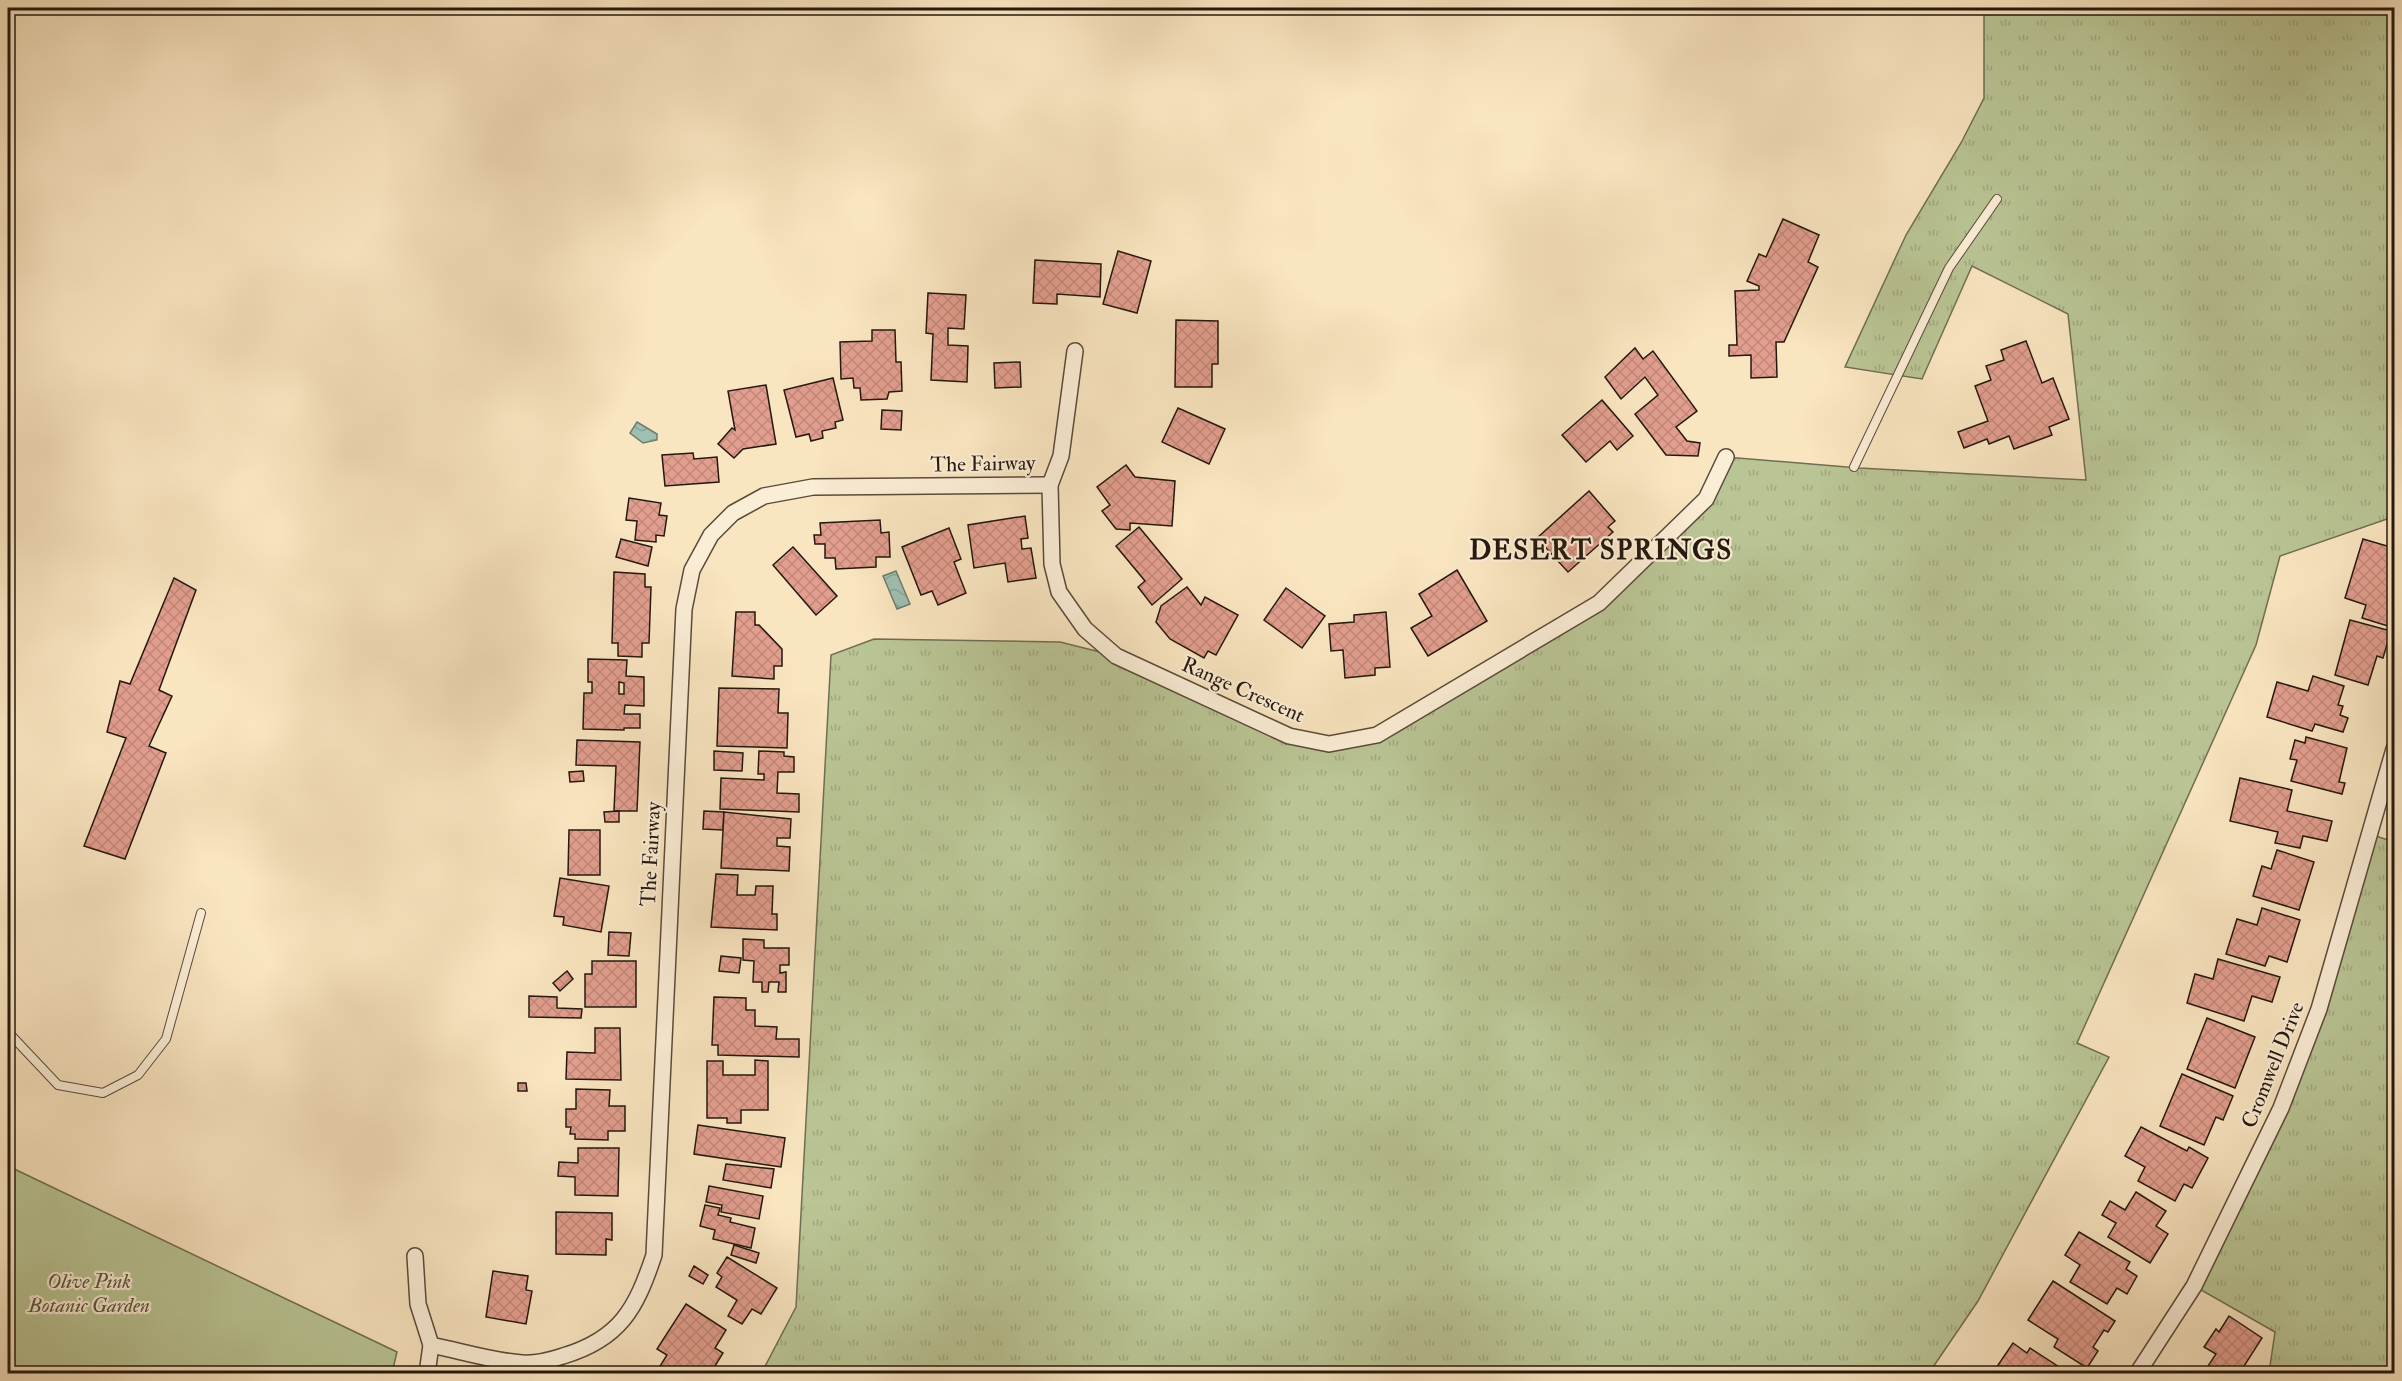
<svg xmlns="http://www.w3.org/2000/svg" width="2402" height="1381" viewBox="0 0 2402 1381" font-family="'IM FELL Double Pica',serif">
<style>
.grass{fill:url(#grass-tufts);stroke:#706e52;stroke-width:1.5}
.green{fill:#bac595;stroke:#706e52;stroke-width:1.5}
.water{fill:url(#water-waves);stroke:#6e7c70;stroke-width:1.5}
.building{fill:url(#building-cross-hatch);stroke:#25180e;stroke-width:1.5;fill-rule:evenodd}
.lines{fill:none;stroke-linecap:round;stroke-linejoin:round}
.lane-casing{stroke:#5a4b3a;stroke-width:10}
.street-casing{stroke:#5a4b3a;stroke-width:18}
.lane{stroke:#fbeed6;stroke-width:8}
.street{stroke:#fbeed6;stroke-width:15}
.labels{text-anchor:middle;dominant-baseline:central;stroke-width:4.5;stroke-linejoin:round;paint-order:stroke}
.street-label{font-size:21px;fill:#25180e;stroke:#fbeed6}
.park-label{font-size:21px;font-style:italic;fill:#59553d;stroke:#fbeed6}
.district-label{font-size:27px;font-weight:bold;letter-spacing:1.5px;fill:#25180e;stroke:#fbeed6}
</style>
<defs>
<pattern id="grass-tufts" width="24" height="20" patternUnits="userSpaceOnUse" patternTransform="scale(1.5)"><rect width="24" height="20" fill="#bac595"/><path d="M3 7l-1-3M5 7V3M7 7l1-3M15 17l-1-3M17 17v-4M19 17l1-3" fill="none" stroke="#a0a87f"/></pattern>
<pattern id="water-waves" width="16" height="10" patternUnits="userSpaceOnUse" patternTransform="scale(1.5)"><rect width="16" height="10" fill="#9ebfb2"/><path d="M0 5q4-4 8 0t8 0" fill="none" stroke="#88a398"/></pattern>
<pattern id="building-cross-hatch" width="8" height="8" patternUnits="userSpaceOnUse" patternTransform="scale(1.5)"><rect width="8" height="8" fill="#e29e8e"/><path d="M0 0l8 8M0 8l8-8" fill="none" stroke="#c28779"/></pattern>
</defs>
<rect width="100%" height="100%" fill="#f9e5c0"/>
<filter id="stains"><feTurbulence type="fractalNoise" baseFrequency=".00333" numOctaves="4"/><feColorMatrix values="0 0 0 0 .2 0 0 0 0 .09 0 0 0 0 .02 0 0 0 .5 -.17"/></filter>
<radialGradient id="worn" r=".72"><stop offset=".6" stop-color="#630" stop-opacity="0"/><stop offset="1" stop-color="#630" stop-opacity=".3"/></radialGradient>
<!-- grass -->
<g class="grass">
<polygon points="1984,8 2394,8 2394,521 2387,519 2280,556 2256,645 2077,1043 2109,1057 1978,1301 1929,1373 761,1374 796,1307 831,655 874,639 1060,642 1116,656 1289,736 1363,739 1599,603 1706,499 1726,457 1859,468 2086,480 2068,314 1972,266 1922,379 1845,367 1906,235 1961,143 1984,98"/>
<polygon points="2370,834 2394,842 2394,1373 2269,1373 2275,1332 2194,1286 2281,1108"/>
</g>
<!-- green -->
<polygon class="green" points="8,1166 397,1352 392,1373 8,1373"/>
<!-- water -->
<g class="water">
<polygon points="637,422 657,434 657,440 643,443 630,433"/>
<polygon points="896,571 910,604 897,609 883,576"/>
</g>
<!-- building -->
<g class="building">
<polygon points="1783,219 1819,235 1808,262 1818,267 1784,342 1776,342 1777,377 1751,378 1751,355 1729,356 1729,345 1737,345 1735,291 1759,290 1759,286 1747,281 1759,254 1766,257"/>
<polygon points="1118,251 1151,261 1137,313 1103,304"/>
<polygon points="1035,260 1101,264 1100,297 1057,294 1057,304 1033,303"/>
<polygon points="928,293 966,295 964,329 948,328 948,345 968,346 967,382 931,380 933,334 926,333"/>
<polygon points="1176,320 1218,321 1218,364 1212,364 1212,387 1175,387"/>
<polygon points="872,330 895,330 896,362 901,362 902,391 889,392 887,399 861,400 860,388 854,388 853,378 841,379 840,342 872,341"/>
<polygon points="2026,341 2042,383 2053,378 2069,419 2049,427 2052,435 2014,449 2009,436 1989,444 1987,439 1964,448 1958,432 1988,421 1975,386 1991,380 1986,366 2004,360 2001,350"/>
<polygon points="1635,348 1643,359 1653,351 1697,411 1676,427 1687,441 1700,443 1698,456 1666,455 1635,414 1658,395 1645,377 1621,399 1605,377"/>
<polygon points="1020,362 1021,387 995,388 994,363"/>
<polygon points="833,378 843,420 835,422 836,428 822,431 823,438 811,441 809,434 796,437 784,390"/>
<polygon points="766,385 776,444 743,449 734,458 718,444 732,428 735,430 728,391"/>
<polygon points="1602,400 1633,436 1617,450 1610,441 1586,462 1562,435"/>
<polygon points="1178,408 1225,429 1209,464 1162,442"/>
<polygon points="882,410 902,411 901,430 881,429"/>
<polygon points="693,453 694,459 717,457 719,482 665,486 662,455"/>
<polygon points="1126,465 1135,477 1175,481 1172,526 1130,523 1130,530 1116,529 1102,511 1110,505 1097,487"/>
<polygon points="1589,491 1615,521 1608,527 1613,532 1568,572 1537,538"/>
<polygon points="629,498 661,503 659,515 667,516 664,536 656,535 656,542 635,540 637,521 626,520"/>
<polygon points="1025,516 1028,538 1021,539 1022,549 1031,548 1036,578 1008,582 1005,563 974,568 968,525"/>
<polygon points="880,520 881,533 889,532 890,557 876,557 876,567 836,569 835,558 825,558 825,544 815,544 814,535 821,535 820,523"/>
<polygon points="1139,527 1182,579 1152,605 1138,587 1145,581 1116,546"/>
<polygon points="949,528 961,559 954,562 966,593 938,605 932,591 921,595 902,547"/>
<polygon points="621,539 652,547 648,566 616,557"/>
<polygon points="2363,539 2394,548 2394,603 2388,626 2362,618 2366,605 2345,598"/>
<polygon points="793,547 837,596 816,615 773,565"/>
<polygon points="1457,570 1487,621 1428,656 1411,628 1432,616 1419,594"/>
<polygon points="614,572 645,574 645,587 651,587 649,643 642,643 642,657 618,656 618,643 612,643"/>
<polygon points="174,578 196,590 159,690 172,696 149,746 166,753 125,859 84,846 126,738 107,732 120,681 130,684"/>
<polygon points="1187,587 1201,605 1205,597 1238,615 1216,655 1208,651 1204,658 1170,639 1156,622 1161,606"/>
<polygon points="1286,588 1325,616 1302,648 1264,620"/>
<polygon points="736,612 755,612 755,625 759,625 782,649 782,666 774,666 774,679 732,676"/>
<polygon points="1386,612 1390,667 1375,668 1375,675 1345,678 1343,650 1331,651 1329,624 1354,622 1354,615"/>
<polygon points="2350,620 2391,631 2383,658 2377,656 2368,685 2335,675"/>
<path d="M588,659L627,660L626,676L644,677V706L625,705L624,714H640V728H624V730L583,729L584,693H592V682H588ZM619,682L624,683V694H619Z"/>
<polygon points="2313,676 2344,686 2338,705 2343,706 2340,715 2348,718 2343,732 2315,724 2312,731 2267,717 2277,682 2308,691"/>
<polygon points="719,688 779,689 778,713 788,713 787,748 717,746"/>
<polygon points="2306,737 2347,748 2339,782 2345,783 2342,794 2291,781 2297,760 2290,759 2295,740 2305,743"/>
<polygon points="577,740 640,742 637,811 614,811 616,766 576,765"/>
<polygon points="714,751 743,753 742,771 714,770"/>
<polygon points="759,751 784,752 784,756 794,757 794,772 778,772 777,793 799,794 799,812 720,809 721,778 764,780 764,774 758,774"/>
<polygon points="583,771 584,781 570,782 569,772"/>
<polygon points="2240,778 2292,790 2287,811 2332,821 2327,841 2303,836 2300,848 2275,843 2278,832 2230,821"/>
<polygon points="619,811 619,822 605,822 604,812"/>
<polygon points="704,811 724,812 723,830 703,829"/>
<polygon points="724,812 791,819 790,838 777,838 777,846 790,847 789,871 721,868"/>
<polygon points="569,830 600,830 600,875 568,875"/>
<polygon points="2277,850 2314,862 2299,910 2253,896 2262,866 2271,869"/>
<polygon points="716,874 738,875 737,895 755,895 756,886 773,886 772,914 777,914 777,930 711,927"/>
<polygon points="560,878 609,886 601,932 563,925 564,917 554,916"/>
<polygon points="2262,908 2300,920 2287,962 2269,956 2265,966 2226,954 2237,919 2257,925"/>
<polygon points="609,932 631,933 629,956 608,955"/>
<polygon points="743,939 764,940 764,948 789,948 789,965 780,965 780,973 786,972 786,992 778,992 779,982 769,982 768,992 762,992 762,982 753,982 754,961 743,960"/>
<polygon points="721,956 741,958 739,973 719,971"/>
<polygon points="2218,959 2280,977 2272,1002 2252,996 2244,1021 2187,1003 2195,974 2213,979"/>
<polygon points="592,961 636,961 636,1007 585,1007 585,974 592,974"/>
<polygon points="567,971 573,979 560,991 553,983"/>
<polygon points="529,996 557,997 557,1008 582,1009 581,1018 529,1017"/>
<polygon points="714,997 746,998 746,1010 755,1010 755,1026 777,1027 776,1039 799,1039 799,1057 718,1055 718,1045 712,1045"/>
<polygon points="2207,1018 2255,1037 2235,1088 2187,1069"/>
<polygon points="595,1028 620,1028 621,1080 566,1079 567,1052 595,1053"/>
<polygon points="755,1060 768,1061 768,1110 741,1110 741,1123 727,1123 727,1118 707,1118 707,1061 723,1061 723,1075 755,1075"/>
<polygon points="2182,1074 2233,1096 2223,1120 2216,1117 2204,1145 2160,1126"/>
<polygon points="518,1083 526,1083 527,1091 518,1091"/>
<polygon points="576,1089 610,1090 609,1106 625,1106 625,1131 608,1131 608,1140 575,1139 575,1134 570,1134 571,1127 566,1127 566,1109 576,1109"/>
<polygon points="698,1125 785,1138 781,1167 694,1154"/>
<polygon points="2141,1127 2187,1151 2189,1147 2208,1158 2192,1188 2184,1184 2175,1201 2138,1181 2145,1167 2125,1156"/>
<polygon points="578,1148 619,1148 618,1196 575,1195 575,1177 558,1176 559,1162 578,1163"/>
<polygon points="726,1164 774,1169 771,1188 723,1180"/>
<polygon points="709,1186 763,1196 759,1219 721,1212 722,1205 706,1202"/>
<polygon points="2136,1192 2166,1211 2156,1226 2168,1234 2150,1263 2108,1237 2116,1223 2102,1215 2110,1201 2125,1210"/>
<polygon points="705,1205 720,1208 718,1215 731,1218 730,1222 755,1228 751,1248 713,1239 715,1230 700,1226"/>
<polygon points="556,1212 612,1213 612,1240 606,1239 606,1255 556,1254"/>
<polygon points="2079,1232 2130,1262 2126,1269 2137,1276 2127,1294 2117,1288 2107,1304 2070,1282 2080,1265 2065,1255"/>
<polygon points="734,1245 759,1253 756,1263 731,1255"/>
<polygon points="727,1257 777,1288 761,1314 752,1309 742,1324 728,1316 737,1300 716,1287 722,1277 717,1273"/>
<polygon points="694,1266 708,1275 703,1284 689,1276"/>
<polygon points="493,1271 528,1276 526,1290 532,1291 526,1324 486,1317"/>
<polygon points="2053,1281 2115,1321 2108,1332 2104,1330 2093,1347 2098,1351 2087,1368 2054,1347 2058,1339 2028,1320"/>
<polygon points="686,1304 726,1330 715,1348 723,1353 710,1374 659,1374 657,1371 667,1355 657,1349"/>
<polygon points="2229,1316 2262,1338 2239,1374 2213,1374 2206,1369 2216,1354 2204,1347 2216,1329 2219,1332"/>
<polygon points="2013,1343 2027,1353 2030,1348 2067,1372 1992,1374"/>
</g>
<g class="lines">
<!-- lane casing -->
<g class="lane-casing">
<g id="lane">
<polyline points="1854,467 1949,268 1997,199"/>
<polyline points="8,1032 58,1085 103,1093 138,1075 166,1039 201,913"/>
</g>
</g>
<!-- street casing -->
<g class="street-casing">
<g id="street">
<polyline points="1075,351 1061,456 1050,485 1052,564 1059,592 1085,629 1116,656 1289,736 1329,744 1377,735 1599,603 1706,499 1726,457"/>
<polyline points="415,1256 418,1304 431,1345 427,1374"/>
<path d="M431,1345C461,1351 492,1361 522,1363C536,1364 551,1360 563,1356C620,1339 636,1309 654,1255L684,609L692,570L711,535L733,513L764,496L813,487L1050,485"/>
<polyline points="2137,1374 2194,1286 2281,1108 2319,1009 2394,749"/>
</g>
</g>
<!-- lane -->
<use href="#lane" class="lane"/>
<!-- street -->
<use href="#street" class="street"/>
</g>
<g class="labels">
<!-- street labels -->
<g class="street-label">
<text transform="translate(983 464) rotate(-1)">The Fairway</text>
<text transform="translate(1243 690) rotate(24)">Range Crescent</text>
<text transform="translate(651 854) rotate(-87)">The Fairway</text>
<text transform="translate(2273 1065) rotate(-68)">Cromwell Drive</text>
</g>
<!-- park labels -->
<g class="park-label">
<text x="89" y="1281">Olive Pink<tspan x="89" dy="24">Botanic Garden</tspan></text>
</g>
<!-- district labels -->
<g class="district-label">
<text x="1601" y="550">DESERT SPRINGS</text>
</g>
</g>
<!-- margin -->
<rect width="2402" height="1381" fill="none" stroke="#f9e5c0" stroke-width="30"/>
<rect x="9" y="9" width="2384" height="1363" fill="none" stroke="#25180e" stroke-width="3"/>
<rect x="15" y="15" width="2372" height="1351" fill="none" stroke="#25180e" stroke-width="1.5"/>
<rect width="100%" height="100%" filter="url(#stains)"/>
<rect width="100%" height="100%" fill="url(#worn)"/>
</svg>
